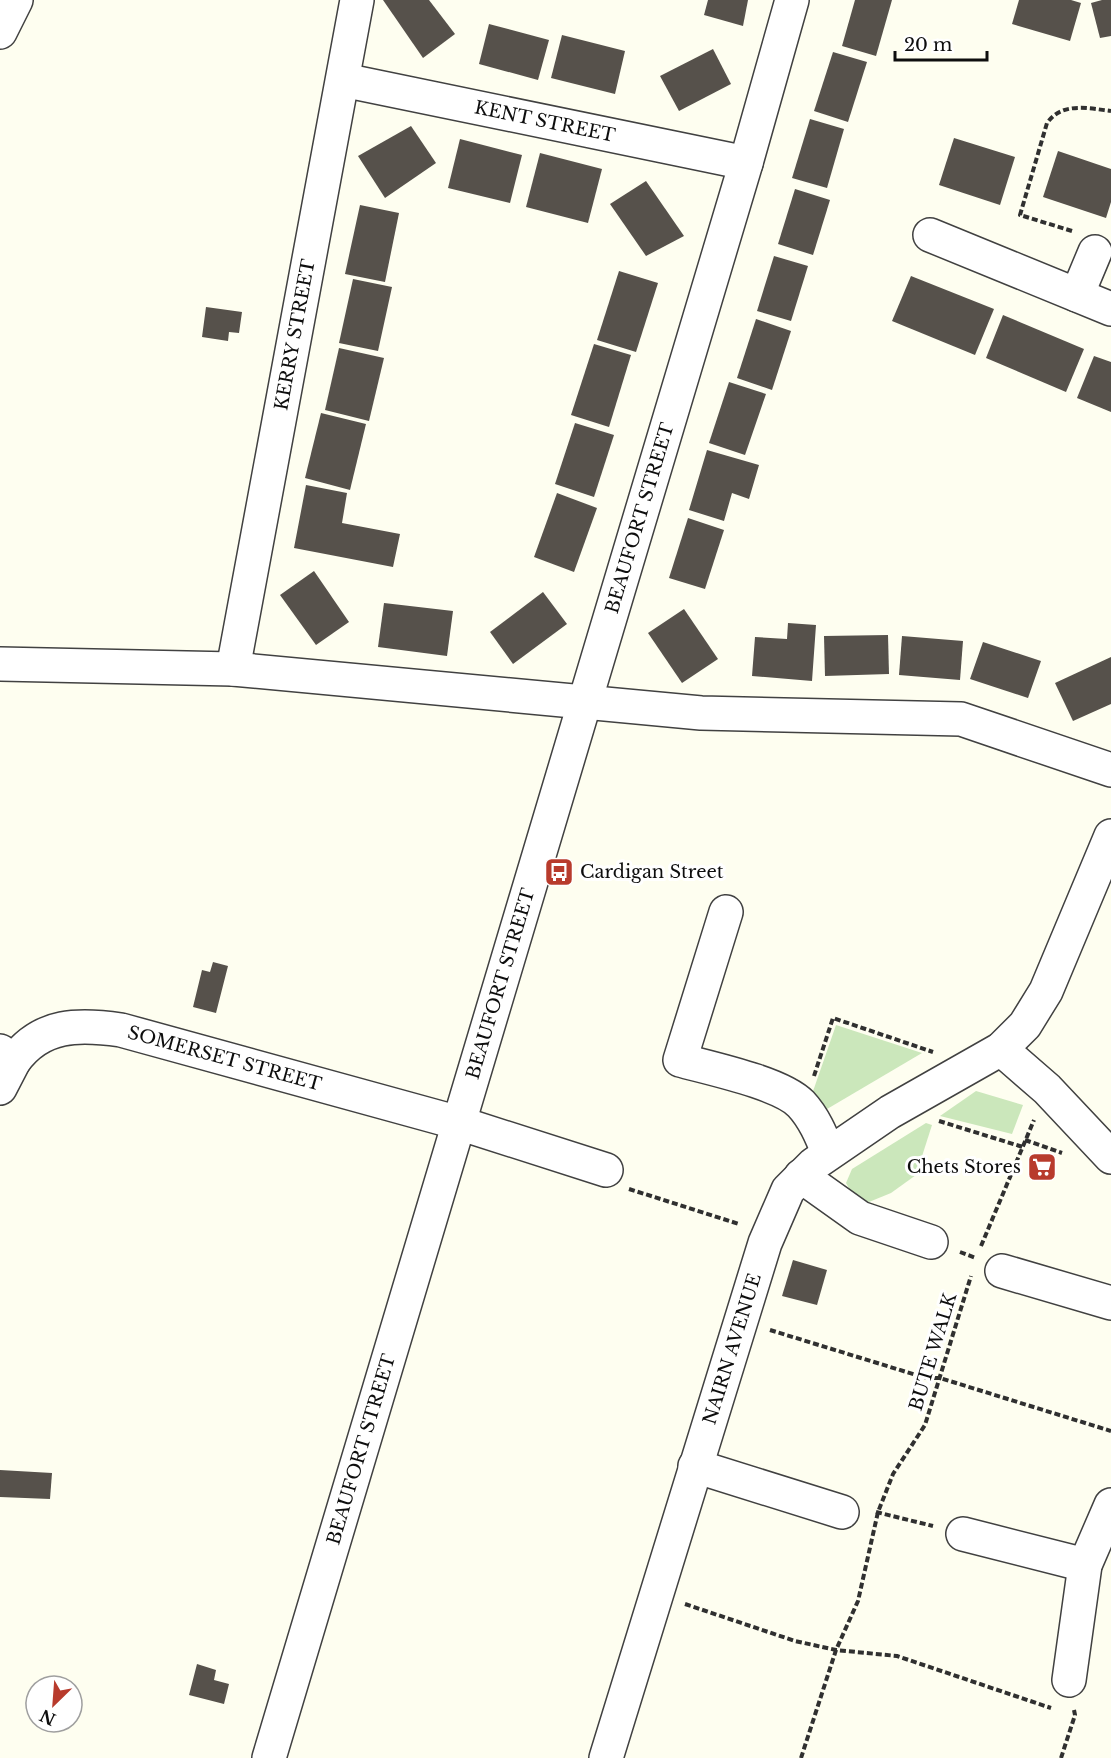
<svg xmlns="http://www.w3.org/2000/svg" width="1111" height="1758" viewBox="0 0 1111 1758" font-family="'Libre Baskerville',serif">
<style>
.green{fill:#cbe7bb}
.building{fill:#56514b}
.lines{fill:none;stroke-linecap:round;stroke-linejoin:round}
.minor-casing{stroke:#414141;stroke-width:36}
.path{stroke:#303030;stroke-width:4;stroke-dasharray:6 3;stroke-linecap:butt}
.minor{stroke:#fff;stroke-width:33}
.labels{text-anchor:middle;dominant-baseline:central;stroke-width:6;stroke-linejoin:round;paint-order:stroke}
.street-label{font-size:18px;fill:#0e0e0e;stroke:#fff}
.poi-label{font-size:18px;fill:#0e0e0e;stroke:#fff;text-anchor:start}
</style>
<rect width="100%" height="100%" fill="#fefef0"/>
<!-- green -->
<g class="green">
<polygon points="836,1025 922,1053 822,1112 811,1097"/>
<polygon points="976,1091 1023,1105 1012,1134 940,1116"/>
<polygon points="926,1123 932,1125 916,1175 891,1193 869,1202 854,1197 846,1183 852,1169"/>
</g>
<!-- building -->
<g class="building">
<polygon points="383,0 429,0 455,34 423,58"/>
<polygon points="708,0 748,0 743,26 704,15"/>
<polygon points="855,0 892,0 876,56 842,46"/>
<polygon points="1019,0 1071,0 1081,3 1070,41 1012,24"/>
<polygon points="1102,0 1111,0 1111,36 1100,38 1091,3"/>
<polygon points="489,24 549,40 538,80 479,64"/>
<polygon points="562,35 625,51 615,94 551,78"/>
<polygon points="713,49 731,84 679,111 660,76"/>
<polygon points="833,52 867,62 848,122 814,111"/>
<polygon points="810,119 844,129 827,188 792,178"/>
<polygon points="411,126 436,163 385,198 358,156"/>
<polygon points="954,138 1015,157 1000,205 939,185"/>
<polygon points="460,139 522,155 510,203 448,188"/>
<polygon points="1058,151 1111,169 1111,202 1106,218 1043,197"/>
<polygon points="540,153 602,169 588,223 526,207"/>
<polygon points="646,181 684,236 646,256 610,204"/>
<polygon points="795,189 830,200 813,255 778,244"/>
<polygon points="360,205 399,213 385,282 345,274"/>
<polygon points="774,256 808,266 791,321 757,311"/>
<polygon points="619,271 658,283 636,352 597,340"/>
<polygon points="911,276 994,309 975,355 892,321"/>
<polygon points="353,279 392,287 378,351 339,343"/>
<polygon points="206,307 242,312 239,333 229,332 228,341 202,337"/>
<polygon points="1003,315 1084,349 1066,392 986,358"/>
<polygon points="756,319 791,331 772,390 737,378"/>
<polygon points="594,344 631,355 609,427 571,415"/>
<polygon points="339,348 384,358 369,421 325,410"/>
<polygon points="1094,356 1111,362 1111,412 1077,398"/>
<polygon points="729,382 766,394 745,455 709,443"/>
<polygon points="321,413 366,424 350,490 305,478"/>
<polygon points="575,423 614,435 594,497 555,484"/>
<polygon points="707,450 759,465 749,499 732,493 724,521 689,510"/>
<polygon points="306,485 347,493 342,523 400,534 393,567 294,548"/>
<polygon points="557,493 597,508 574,572 534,557"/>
<polygon points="688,518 724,530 705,589 669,578"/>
<polygon points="314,571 349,622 316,645 280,595"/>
<polygon points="543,592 567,624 513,664 490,632"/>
<polygon points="384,603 453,611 447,656 378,647"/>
<polygon points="684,609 718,659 682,683 648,633"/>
<polygon points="788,623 816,625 812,681 752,676 755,637 787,639"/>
<polygon points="888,635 889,674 825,676 824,636"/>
<polygon points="902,636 963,641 960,680 899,675"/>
<polygon points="983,642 1041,661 1028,698 970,679"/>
<polygon points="1111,657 1111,704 1073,721 1055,683"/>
<polygon points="213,962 228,966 216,1013 193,1007 202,970 210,972"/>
<polygon points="793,1260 827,1270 817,1305 782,1296"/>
<polygon points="0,1470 52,1473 50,1499 0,1497"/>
<polygon points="197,1664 216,1670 214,1680 229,1684 224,1704 189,1695"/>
</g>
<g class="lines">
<!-- minor casing -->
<g class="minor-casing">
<g id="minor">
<polyline points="0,32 16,0"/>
<path id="s1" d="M343,80L746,163"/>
<polyline points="930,235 1111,309"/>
<polyline points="1077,295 1095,252"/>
<polyline points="0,664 233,669 701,713 961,719 1111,770"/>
<path id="s2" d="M233,669L357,0"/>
<path d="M726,912L680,1060C709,1068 781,1083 801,1104C814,1118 821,1135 828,1152"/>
<polyline points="1001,1049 1047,1089 1111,1157"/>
<path id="s3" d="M0,1051L14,1061C41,1023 80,1024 121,1030L459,1123L606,1170"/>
<polyline points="0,1088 14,1061"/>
<polyline points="801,1176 860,1218 931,1242"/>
<polyline points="1002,1271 1111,1303"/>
<polyline points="695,1466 842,1512"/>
<polyline points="963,1534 1085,1565"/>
<polyline points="1069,1680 1085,1565 1111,1505"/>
<path id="s4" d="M269,1758L746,163L792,0"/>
<path id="s5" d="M606,1758L765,1243L788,1190L814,1164L890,1112L1001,1049L1025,1025L1046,991L1111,836"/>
</g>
</g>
<!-- path -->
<g class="path">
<path d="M1072,231L1020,215L1047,123C1062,102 1087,108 1111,111"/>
<polyline points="814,1076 833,1018 933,1052"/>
<polyline points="939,1121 1023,1147"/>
<polyline points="1025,1140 1062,1153"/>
<polyline points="629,1189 739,1224"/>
<polyline points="981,1246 1034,1120"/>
<polyline points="960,1252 976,1258"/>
<polyline points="770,1330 926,1378 940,1378 1111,1431"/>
<polyline points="876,1512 933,1526"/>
<polyline points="685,1604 795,1641 836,1650 897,1656 1051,1708"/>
<polyline points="801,1758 836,1650 858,1601 878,1512 893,1474 925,1425 971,1276"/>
<polyline points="1061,1758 1075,1715 1074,1710"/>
</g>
<!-- minor -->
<use href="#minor" class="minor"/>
</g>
<!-- icons -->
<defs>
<g id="bus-square" transform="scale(1.5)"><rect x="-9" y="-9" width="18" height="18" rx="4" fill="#b83b2c" stroke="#fff"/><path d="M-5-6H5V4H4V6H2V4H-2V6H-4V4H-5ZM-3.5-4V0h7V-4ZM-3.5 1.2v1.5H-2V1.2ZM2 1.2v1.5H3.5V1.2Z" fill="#fff"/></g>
<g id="supermarket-square" transform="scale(1.5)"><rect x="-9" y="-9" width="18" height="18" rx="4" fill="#b83b2c" stroke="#fff"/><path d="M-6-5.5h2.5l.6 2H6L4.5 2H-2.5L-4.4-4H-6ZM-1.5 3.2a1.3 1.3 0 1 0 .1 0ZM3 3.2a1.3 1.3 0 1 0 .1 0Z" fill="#fff"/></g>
</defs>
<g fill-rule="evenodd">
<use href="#bus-square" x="559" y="872"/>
<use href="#supermarket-square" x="1042" y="1167"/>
</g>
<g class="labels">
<!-- street labels -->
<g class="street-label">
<text stroke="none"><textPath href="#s1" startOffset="206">KENT STREET</textPath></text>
<text stroke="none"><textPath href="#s2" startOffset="340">KERRY STREET</textPath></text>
<text stroke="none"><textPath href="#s4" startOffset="1294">BEAUFORT STREET</textPath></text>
<text stroke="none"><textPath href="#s4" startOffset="808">BEAUFORT STREET</textPath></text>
<text stroke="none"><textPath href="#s3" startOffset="243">SOMERSET STREET</textPath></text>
<text stroke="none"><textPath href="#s5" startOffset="428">NAIRN AVENUE</textPath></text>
<text transform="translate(933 1352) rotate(-73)">BUTE WALK</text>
<text stroke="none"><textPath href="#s4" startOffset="322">BEAUFORT STREET</textPath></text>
</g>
<!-- poi labels -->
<g class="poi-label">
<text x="580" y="872">Cardigan Street</text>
<text x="1021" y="1167" text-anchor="end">Chets Stores</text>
</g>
</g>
<!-- north arrow -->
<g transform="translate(54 1704) rotate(205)"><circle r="28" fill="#ffffff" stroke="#9f9f9f" stroke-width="1.5"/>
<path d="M0-4.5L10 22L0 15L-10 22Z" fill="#b83b2c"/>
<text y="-9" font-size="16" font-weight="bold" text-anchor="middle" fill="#0e0e0e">N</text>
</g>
<!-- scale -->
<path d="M895 51v9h92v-9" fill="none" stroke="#0e0e0e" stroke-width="3"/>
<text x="904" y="51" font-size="18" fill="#0e0e0e" stroke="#ffffff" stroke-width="4.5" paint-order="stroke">20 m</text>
</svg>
